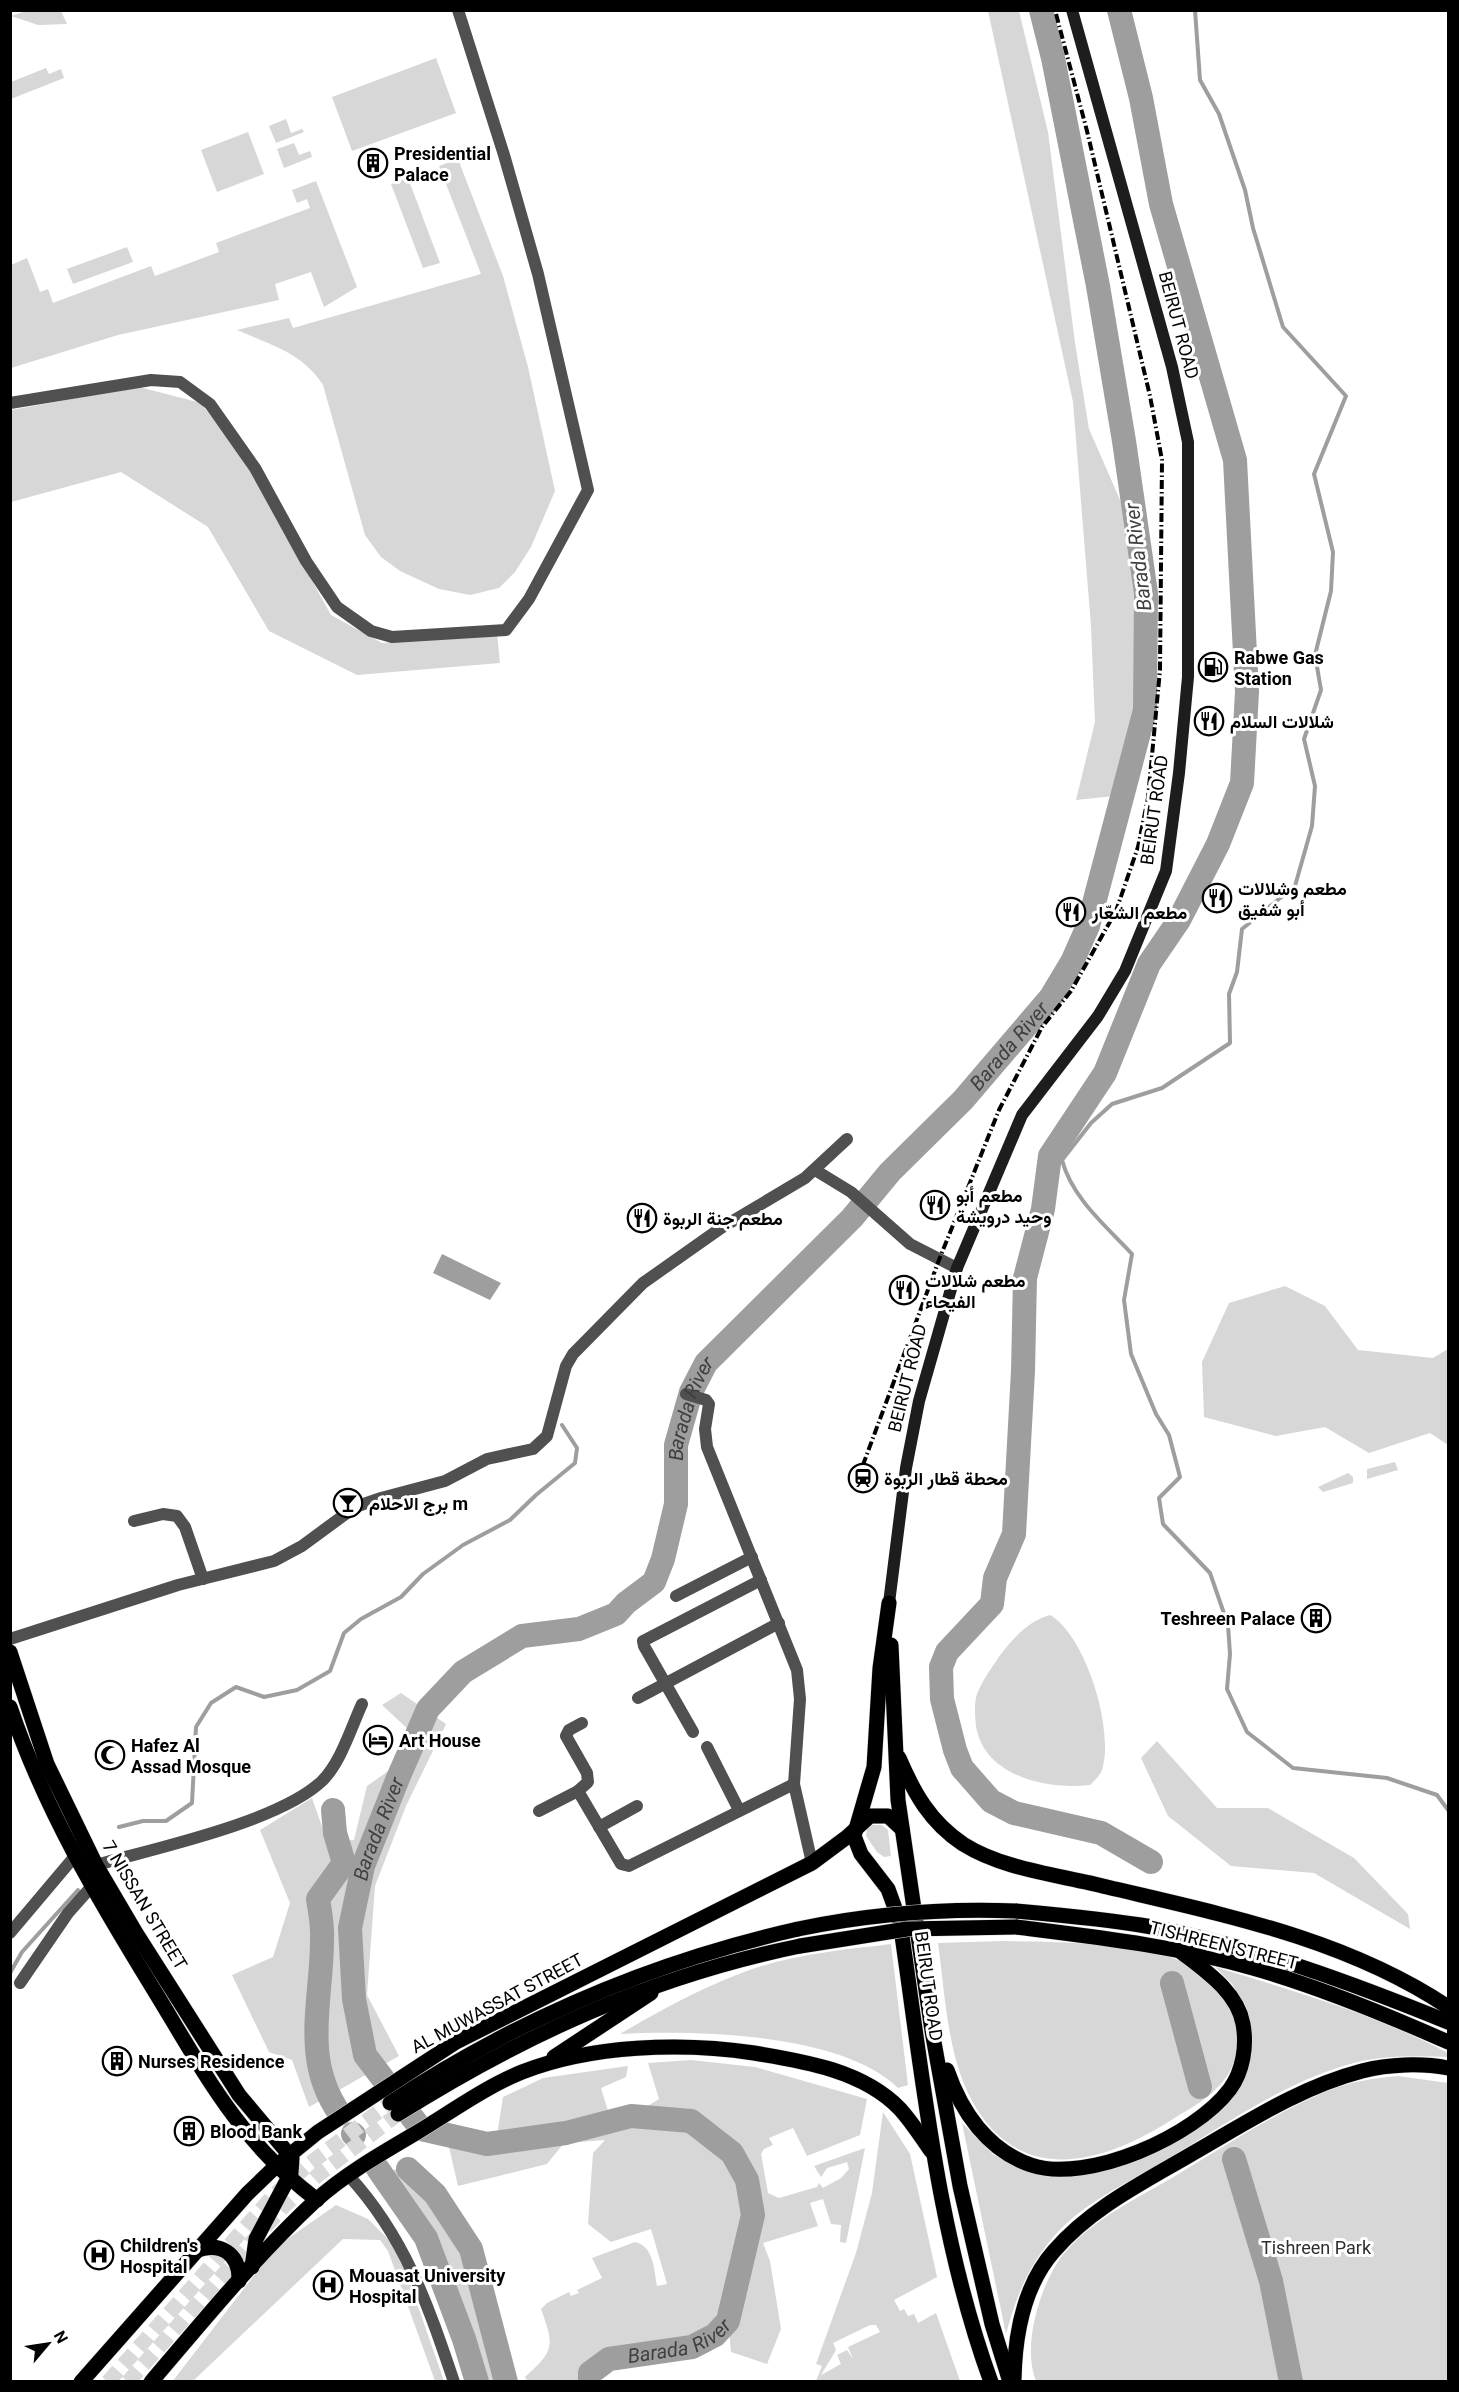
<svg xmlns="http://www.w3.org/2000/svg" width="1459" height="2392" viewBox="0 0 1459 2392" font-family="Roboto,Vazirmatn,sans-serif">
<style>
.green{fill:#d7d7d7;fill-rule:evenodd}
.water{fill:#9e9e9e}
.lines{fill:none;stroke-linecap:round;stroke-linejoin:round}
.stream{stroke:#9e9e9e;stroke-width:4}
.river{stroke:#9e9e9e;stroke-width:24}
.primary-tunnel{stroke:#d9d9d9;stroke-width:15;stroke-dasharray:15 8;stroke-linecap:butt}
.primary-casing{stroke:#dbdbdb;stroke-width:16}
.street{stroke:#505050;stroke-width:12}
.secondary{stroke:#1d1d1d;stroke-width:12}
.primary{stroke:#000;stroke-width:15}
.rail{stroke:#000;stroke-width:4;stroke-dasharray:9 3 1.5 3;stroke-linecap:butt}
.primary-bridge-casing{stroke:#dbdbdb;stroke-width:16;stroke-linecap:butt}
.primary-bridge{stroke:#000;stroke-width:15}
.labels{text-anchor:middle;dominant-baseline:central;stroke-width:6;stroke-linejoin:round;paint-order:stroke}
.poi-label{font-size:18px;font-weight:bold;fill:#000;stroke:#fff;text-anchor:start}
.street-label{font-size:18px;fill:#000;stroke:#fff}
.park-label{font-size:18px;fill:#2e2e2e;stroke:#fff}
.water-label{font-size:20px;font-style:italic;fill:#3f3f3f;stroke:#fff}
</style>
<rect width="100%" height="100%" fill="#fff"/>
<!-- green -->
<g class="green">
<polygon points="26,11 61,11 67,24 38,25 11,16"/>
<polygon points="988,11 1019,11 1048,132 1075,343 1089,429 1135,534 1139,719 1115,796 1076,800 1095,722 1091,626 1073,402"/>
<polygon points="436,58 456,113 352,151 332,97"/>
<polygon points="46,68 49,74 61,69 64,78 11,99 11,82"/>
<polygon points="286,119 291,133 302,129 304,132 276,143 269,126"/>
<polygon points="248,132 264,174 217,192 201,150"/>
<polygon points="294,143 299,155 310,151 312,157 284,168 277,149"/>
<path d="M458,159L503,276L528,367L555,491L531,547L515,572L499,588L470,595L439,589L400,571L381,557L365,535L323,385C303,353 271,345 237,330L289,318L293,328L481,274L439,166Z"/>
<polygon points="408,178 440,263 423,268 391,184"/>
<polygon points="316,181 357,287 324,307 311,272 275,284 279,300 118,335 11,368 11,265 27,258 40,292 48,289 53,303 151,266 155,276 219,252 216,243 310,208 307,199 297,203 292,190"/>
<polygon points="127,247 133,262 73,284 67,269"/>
<polygon points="139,387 201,403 248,465 331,615 382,643 497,633 500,663 357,675 269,631 208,527 121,472 11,502 11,410"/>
<polygon points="1285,1286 1325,1306 1358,1350 1433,1358 1448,1349 1448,1445 1430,1433 1369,1453 1325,1427 1276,1436 1204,1417 1202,1362 1229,1303"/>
<polygon points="1395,1462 1398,1470 1367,1479 1367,1469"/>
<polygon points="1348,1473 1353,1477 1353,1483 1323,1492 1318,1487"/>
<path d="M1050,1615C1086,1636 1113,1727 1103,1766C1102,1774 1095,1780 1090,1785C1046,1790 984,1776 976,1726C975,1716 974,1703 977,1694C982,1681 991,1669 998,1658C1011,1640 1028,1621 1050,1615Z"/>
<polygon points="401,1693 446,1724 406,1806 375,1886 367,1995 399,2056 309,2107 292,2060 269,2052 232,1975 273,1957 290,1903 260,1830 312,1798 327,1841 354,1840 367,1786 394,1767 410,1731 382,1705"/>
<polygon points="1157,1741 1217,1808 1268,1808 1354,1858 1408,1914 1410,1929 1314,1873 1231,1866 1168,1816 1141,1758"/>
<polygon points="873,1825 882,1825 888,1830 891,1856 884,1857 877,1852 866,1836 867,1827"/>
<path d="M1003,1941C1055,1942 1119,1942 1170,1957C1188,1962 1200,1976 1214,1988C1243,2015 1247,2059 1217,2088C1205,2101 1187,2110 1173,2119C1120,2153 1046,2184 994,2131C947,2082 947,2006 938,1943Z"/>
<path d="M891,1944L908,2085L898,2088C842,2033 695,2030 620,2034C659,2011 697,1990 739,1974C786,1955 841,1950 891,1944Z"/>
<path d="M1215,1967C1294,1991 1375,2014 1448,2053V2057C1422,2056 1394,2055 1367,2060C1295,2074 1223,2126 1161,2163C1125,2184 1084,2203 1056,2234C1028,2266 1017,2294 1006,2334L962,2123L994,2155L1035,2170L1170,2142L1247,2067L1252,2038L1245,2004L1232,1984Z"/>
<path d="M691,2060L755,2067L867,2099L860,2135L807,2156L793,2128L769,2138L773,2145L764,2149L761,2154L768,2193L779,2198L817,2187L819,2183L823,2188L841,2178L849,2169L847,2162L827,2168L821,2177L814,2166L865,2148L846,2243L840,2242L841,2225L831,2224L823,2199L810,2203L818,2226L763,2243L770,2261L781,2329L767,2364L731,2352L728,2321L726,2319C721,2325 716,2332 709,2336C668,2360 610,2330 583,2381H527L525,2377C555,2351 554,2345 541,2309L547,2303L569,2292L571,2296L579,2293L577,2290L602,2278L592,2258L635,2242C654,2246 654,2270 657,2286L667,2284L651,2229L611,2242L588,2224L593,2153L605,2140L564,2143L547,2164L458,2186L448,2143L486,2149L618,2128L631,2116L659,2099L648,2063Z"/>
<polygon points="628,2066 626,2077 601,2088 609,2114 497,2135 503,2097 543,2078"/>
<path d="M1398,2076L1448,2083V2381H1036C1022,2347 1039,2290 1059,2260C1088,2220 1139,2198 1180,2173C1228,2144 1275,2113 1327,2091C1350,2082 1373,2078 1398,2076Z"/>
<path d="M883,2112L910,2154L937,2277L894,2300L900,2311L904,2309L908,2316L914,2314L918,2323L936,2313L960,2381H816L822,2366L816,2364L856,2253L872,2193ZM870,2325H876L880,2332L848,2347L853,2359L847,2350L837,2355L841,2364L821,2375L836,2350L833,2343Z"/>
<polygon points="396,2169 434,2195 470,2251 505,2381 484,2381 471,2340 429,2235 390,2172"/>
<polygon points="336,2205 368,2219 398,2249 444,2381 435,2381 388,2251 380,2240 343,2239 193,2381 172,2382 276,2247"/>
</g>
<!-- water -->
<polygon class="water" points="442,1254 501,1283 490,1300 433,1273"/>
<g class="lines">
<!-- stream -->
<g class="stream">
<path d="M1195,10L1200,80L1219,114L1245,190L1253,228L1283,327L1346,396L1314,474L1333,552L1331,591L1315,655L1321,690L1304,739L1315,786L1312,826L1295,886L1242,929L1237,972L1229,994L1230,1043L1162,1088L1112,1104L1091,1123L1062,1160C1072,1198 1106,1226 1132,1254L1124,1300L1131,1354L1156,1414L1169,1435L1180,1477L1159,1498L1163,1524L1210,1573L1228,1625L1230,1654L1227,1689L1247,1732L1293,1768L1387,1778L1437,1795L1448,1810"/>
<polyline points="119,1827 143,1821 166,1821 192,1803 196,1727 211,1703 236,1687 264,1697 297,1690 330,1671 344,1633 361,1619 401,1597 423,1574 463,1545 510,1520 536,1495 575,1463 577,1448 562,1425"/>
<polyline points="10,1973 22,1952 78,1890"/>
</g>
<!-- river -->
<g class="river">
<polyline points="1119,10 1141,98 1161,204 1235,460 1247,692 1242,783 1218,844 1179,920 1149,964 1105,1073 1050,1156 1043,1209 1025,1278 1023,1371 1014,1534 995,1578 992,1604 947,1652 941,1667 942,1699 955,1750 962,1768 991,1801 1014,1813 1101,1833 1151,1862"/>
<path d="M333,1810L335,1833L344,1863L318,1899C320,1912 323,1926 322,1940C322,2001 301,2059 340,2114"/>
<polyline points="1172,1983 1200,2087"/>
<polyline points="353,2134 354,2135"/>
<polyline points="1234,2159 1271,2281 1291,2382"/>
<polyline points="378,2169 426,2238 464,2339 477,2382"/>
<polyline points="408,2169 435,2194 471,2249 506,2382"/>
<path id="s1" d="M590,2382V2373L609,2359L692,2347L715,2335L728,2321L753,2215L747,2180L732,2153L691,2121L631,2116L566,2133L487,2144L421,2129L365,2055L354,1999L350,1928L363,1866L398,1778L428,1709L463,1672L522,1636L579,1629L616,1614L626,1603L654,1582L663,1559L676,1504V1445L691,1392L706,1363L852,1218L890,1172L963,1100L1051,997L1072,962L1088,926L1145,710L1146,593L1124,441L1098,286L1053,58L1041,10"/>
</g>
<!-- primary-tunnel -->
<g class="primary-tunnel">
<polyline points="108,2382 273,2196 309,2164 390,2103"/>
<polyline points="128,2382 283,2207 318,2175 398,2114"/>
</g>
<!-- primary casing -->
<g class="primary-casing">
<g id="primary">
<path d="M889,1603L880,1668L874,1767L854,1836L861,1854L888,1889L900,1922C923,2077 937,2234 991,2382"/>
<polyline points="891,1645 898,1800 932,2031 960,2186 992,2324 1010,2382"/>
<polyline points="10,1652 47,1764 96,1865 136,1933 239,2095 292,2158 291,2173 256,2239 252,2267"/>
<path d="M10,1707C44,1808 98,1899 154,1990C204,2072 238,2140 317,2200"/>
<path d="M899,1758C914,1793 930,1822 963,1844C1004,1870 1061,1875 1107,1887C1225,1915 1346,1939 1448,2007"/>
<path d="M1016,1911C1061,1915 1107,1919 1152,1927C1255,1947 1352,1983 1448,2022"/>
<path d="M1016,1927C1095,1937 1176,1946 1253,1968C1320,1987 1385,2014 1448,2042"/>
<polyline points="554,2057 651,1993"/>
<path d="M947,2070C961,2111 987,2150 1031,2165C1088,2184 1195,2136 1230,2089C1243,2071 1247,2046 1243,2024C1237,1991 1204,1970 1180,1951"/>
<path d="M390,2103C516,2020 651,1962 798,1929"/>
<path d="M398,2114C525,2034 653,1976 800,1946"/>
<path d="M195,2251C220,2241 240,2253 239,2281"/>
<path d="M1014,2379C1015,2334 1023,2286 1054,2251C1092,2207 1146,2181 1195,2152C1249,2121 1301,2087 1362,2071C1389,2064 1422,2063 1448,2068"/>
<polyline points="81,2382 247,2194 276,2166 318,2132 456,2042 812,1863 847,1837 870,1816 888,1816 902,1829"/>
<path d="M151,2382C204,2320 256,2256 315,2201C345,2174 382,2153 416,2133C451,2112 485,2087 522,2072C591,2045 682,2042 754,2053C804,2061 864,2071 900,2109C912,2122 921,2137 931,2151"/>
</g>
</g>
<!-- street -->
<g class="street">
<polyline points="10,403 151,380 180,382 210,404 255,468 306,561 337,607 371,631 392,637 506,630 529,599 588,490 538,274 504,155 458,10"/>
<polyline points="815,1170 851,1192 910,1244 957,1268"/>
<polyline points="686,1394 706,1400 709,1404 705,1429 707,1447 797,1670 800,1699 794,1784 812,1863"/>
<polyline points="134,1521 163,1514 177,1516 185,1527 203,1579"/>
<polyline points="676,1596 752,1557"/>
<polyline points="10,1639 178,1585 274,1561 302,1546 355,1507 381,1498 445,1481 487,1459 533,1449 547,1436 566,1366 573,1354 643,1283 721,1228 805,1178 847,1139"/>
<polyline points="638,1698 779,1623"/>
<polyline points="693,1732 644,1646 643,1641 761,1580"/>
<polyline points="707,1747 739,1810"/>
<polyline points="578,1791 621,1864 629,1866 794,1784"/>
<polyline points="539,1811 578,1791 588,1782 587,1773 566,1736 569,1730 582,1723"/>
<polyline points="599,1827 637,1806"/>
<path d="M96,1865C156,1848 279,1822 322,1781C341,1762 351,1728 362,1704"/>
<polyline points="10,1933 75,1856"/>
<polyline points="20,1983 68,1913 92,1886"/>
<path d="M349,2176C405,2237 428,2305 454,2382"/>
</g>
<!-- secondary -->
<polyline class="secondary" points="889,1603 906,1468 919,1401 957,1268 1022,1115 1098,1016 1125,971 1166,871 1179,773 1188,677 1188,442 1172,367 1072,10"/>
<!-- primary -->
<use href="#primary" class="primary"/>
<!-- rail -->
<polyline class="rail" points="857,1481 939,1260 999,1110 1042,1027 1071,991 1116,911 1138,847 1148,798 1160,670 1162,460 1150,396 1087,131 1055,10"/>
<!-- primary-bridge casing -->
<g class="primary-bridge-casing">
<g id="primary-bridge">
<path d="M798,1929C870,1914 942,1908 1016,1911"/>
<polyline points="800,1946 907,1929 1016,1927"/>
</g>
</g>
<!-- primary-bridge -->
<use href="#primary-bridge" class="primary-bridge"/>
</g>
<!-- icons -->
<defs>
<g id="building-ring" transform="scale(1.5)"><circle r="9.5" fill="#fff" stroke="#000" stroke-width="1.5"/><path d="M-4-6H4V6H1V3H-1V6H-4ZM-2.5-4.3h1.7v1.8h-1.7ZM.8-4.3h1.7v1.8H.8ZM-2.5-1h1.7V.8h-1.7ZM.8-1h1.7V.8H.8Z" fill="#000"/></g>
<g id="fuel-ring" transform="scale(1.5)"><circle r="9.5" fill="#fff" stroke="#000" stroke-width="1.5"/><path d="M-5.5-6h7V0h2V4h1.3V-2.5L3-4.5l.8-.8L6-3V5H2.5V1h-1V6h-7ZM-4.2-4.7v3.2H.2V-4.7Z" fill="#000"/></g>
<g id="restaurant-ring" transform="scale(1.5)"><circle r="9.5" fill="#fff" stroke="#000" stroke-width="1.5"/><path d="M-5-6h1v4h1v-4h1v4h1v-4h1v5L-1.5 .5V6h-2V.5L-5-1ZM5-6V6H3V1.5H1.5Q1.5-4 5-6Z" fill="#000"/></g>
<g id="station-ring" transform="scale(1.5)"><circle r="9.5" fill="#fff" stroke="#000" stroke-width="1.5"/><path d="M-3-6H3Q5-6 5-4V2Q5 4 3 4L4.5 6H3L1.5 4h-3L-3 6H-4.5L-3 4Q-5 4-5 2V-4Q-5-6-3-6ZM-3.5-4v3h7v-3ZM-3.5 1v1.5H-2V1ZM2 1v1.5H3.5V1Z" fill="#000"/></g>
<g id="bar-ring" transform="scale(1.5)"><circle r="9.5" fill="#fff" stroke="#000" stroke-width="1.5"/><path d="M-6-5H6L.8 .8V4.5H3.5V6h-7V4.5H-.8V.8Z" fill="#000"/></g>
<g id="hotel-ring" transform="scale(1.5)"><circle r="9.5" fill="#fff" stroke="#000" stroke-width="1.5"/><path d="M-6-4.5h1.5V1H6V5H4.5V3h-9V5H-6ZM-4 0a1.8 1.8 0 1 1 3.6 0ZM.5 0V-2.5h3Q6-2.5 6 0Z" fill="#000"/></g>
<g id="mosque-ring" transform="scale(1.5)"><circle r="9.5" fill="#fff" stroke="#000" stroke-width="1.5"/><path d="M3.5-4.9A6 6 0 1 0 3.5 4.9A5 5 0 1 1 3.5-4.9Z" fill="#000"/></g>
<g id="hospital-ring" transform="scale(1.5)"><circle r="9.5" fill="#fff" stroke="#000" stroke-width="1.5"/><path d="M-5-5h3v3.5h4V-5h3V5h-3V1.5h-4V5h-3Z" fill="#000"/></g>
</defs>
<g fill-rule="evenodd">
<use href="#building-ring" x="373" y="163"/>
<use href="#fuel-ring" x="1213" y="667"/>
<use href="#restaurant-ring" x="1209" y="721"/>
<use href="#restaurant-ring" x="1217" y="898"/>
<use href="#restaurant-ring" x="1071" y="912"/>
<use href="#restaurant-ring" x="935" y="1205"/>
<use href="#restaurant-ring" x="642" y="1218"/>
<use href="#restaurant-ring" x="904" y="1290"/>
<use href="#station-ring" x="863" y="1478"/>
<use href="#bar-ring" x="348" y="1503"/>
<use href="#building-ring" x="1316" y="1618"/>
<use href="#hotel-ring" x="378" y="1740"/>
<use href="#mosque-ring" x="110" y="1755"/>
<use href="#building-ring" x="117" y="2061"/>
<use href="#building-ring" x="189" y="2131"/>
<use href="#hospital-ring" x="99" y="2255"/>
<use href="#hospital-ring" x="328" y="2285"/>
</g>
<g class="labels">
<!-- poi labels -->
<g class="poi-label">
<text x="394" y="153">Presidential<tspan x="394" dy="21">Palace</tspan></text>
<text x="1234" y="657">Rabwe Gas<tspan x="1234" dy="21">Station</tspan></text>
<text x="1230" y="721">شلالات السلام</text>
<text x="1238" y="888">مطعم وشلالات<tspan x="1238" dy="21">أبو شفيق</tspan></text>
<text x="1092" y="912">مطعم الشعّار</text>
<text x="956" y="1195">مطعم أبو<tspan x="956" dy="21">وحيد درويشة</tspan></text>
<text x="663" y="1218">مطعم جنة الربوة</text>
<text x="925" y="1280">مطعم شلالات<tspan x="925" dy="21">الفيحاء</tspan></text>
<text x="884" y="1478">محطة قطار الربوة</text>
<text x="369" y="1503">برج الاحلام m</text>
<text x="1295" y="1618" text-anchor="end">Teshreen Palace</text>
<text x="399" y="1740">Art House</text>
<text x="131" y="1745">Hafez Al<tspan x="131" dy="21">Assad Mosque</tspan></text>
<text x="138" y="2061">Nurses Residence</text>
<text x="210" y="2131">Blood Bank</text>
<text x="120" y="2245">Children's<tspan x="120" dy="21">Hospital</tspan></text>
<text x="349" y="2275">Mouasat University<tspan x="349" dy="21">Hospital</tspan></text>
</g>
<!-- street labels -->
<g class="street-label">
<text transform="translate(1179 325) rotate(75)">BEIRUT ROAD</text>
<text transform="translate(1154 810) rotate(-82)">BEIRUT ROAD</text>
<text transform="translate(907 1378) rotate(-76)">BEIRUT ROAD</text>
<text transform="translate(145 1905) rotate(59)">7 NISSAN STREET</text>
<text transform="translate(1224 1945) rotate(14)">TISHREEN STREET</text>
<text transform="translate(929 1986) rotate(82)">BEIRUT ROAD</text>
<text transform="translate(497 2003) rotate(-28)">AL MUWASSAT STREET</text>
</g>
<!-- park labels -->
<g class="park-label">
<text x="1316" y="2247">Tishreen Park</text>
</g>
<!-- water labels -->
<g class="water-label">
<text transform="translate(1138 557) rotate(-97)">Barada River</text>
<text stroke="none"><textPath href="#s1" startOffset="2052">Barada River</textPath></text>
<text stroke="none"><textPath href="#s1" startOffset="1564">Barada River</textPath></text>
<text stroke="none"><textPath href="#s1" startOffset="988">Barada River</textPath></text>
<text stroke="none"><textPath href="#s1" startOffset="106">Barada River</textPath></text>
</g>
</g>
<!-- border -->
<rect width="1459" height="2392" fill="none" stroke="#000000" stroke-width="24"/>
<!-- north arrow -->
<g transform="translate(48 2344) rotate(61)" stroke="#ffffff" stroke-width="4.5" paint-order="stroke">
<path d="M0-4.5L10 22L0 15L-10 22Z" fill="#000000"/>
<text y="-9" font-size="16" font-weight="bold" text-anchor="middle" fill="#000000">N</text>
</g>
</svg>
